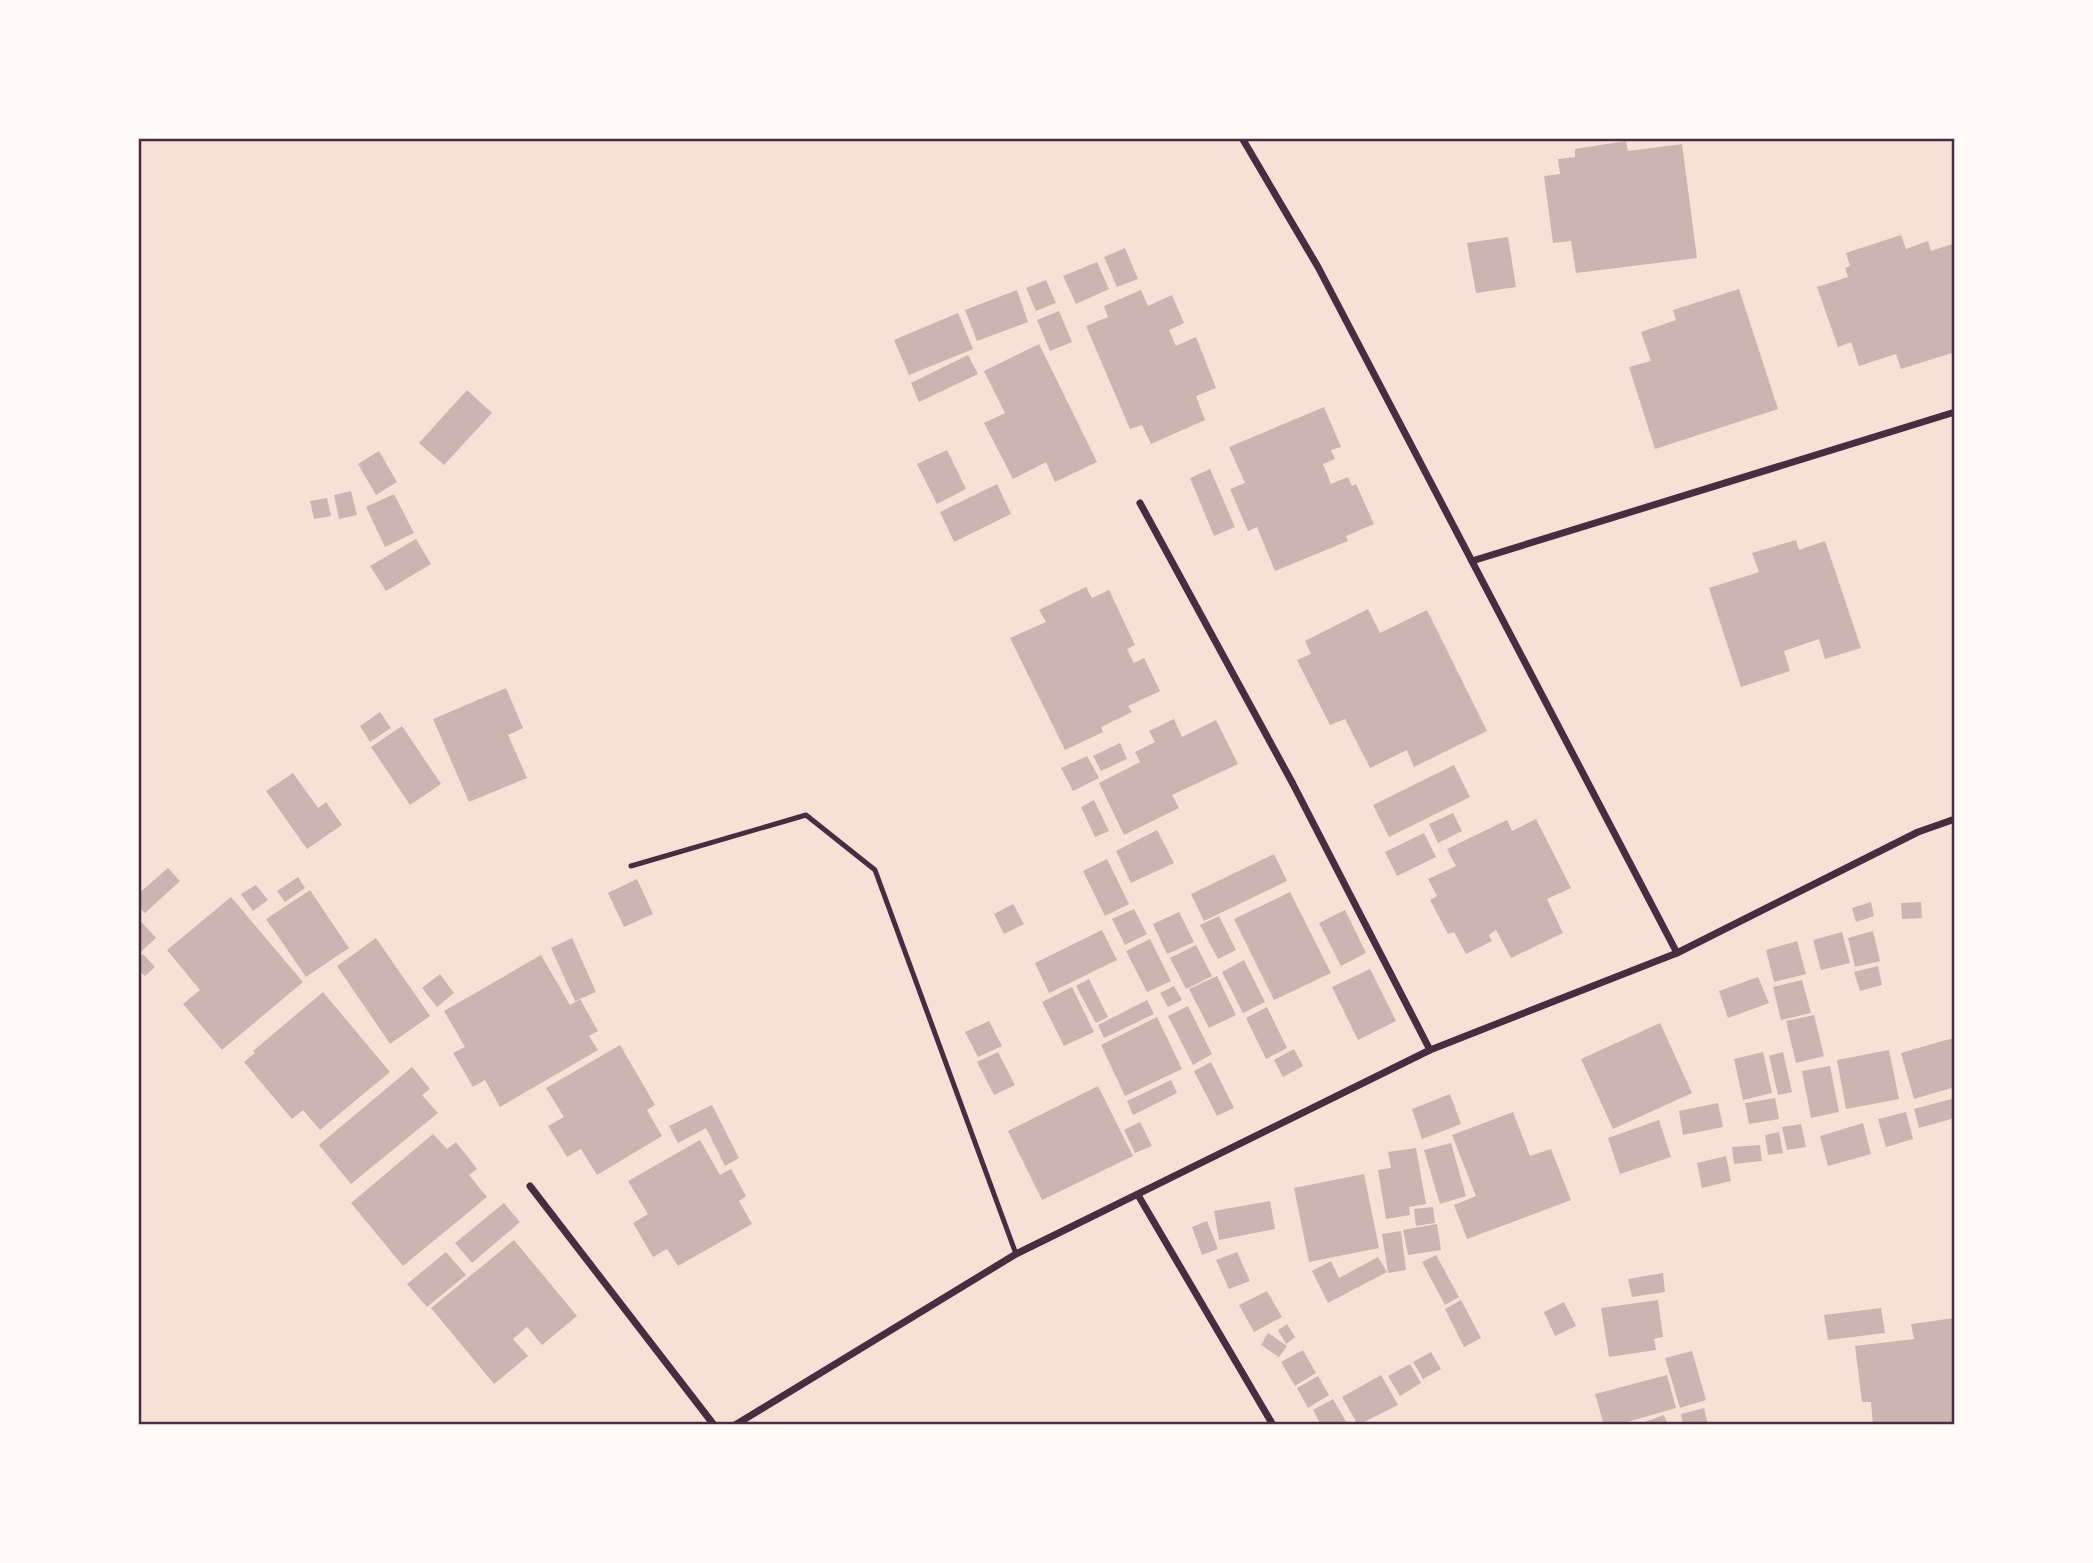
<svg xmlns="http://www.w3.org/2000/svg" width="2093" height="1563" viewBox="0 0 2093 1563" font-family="Mulish,sans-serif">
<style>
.building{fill:#ccb4b1}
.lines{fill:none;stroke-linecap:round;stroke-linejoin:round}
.service{stroke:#4a2c40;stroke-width:5}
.minor{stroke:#4a2c40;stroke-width:7}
.neatline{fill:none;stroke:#4a2c40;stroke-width:2.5}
</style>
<rect width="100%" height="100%" fill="#f7e1d7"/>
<!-- building -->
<g class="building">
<polygon points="1626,141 1628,151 1682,144 1697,258 1576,273 1571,241 1553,243 1544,176 1560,174 1558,159 1575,157 1575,149"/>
<polygon points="1901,235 1906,249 1928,241 1931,251 1955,243 1955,352 1901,369 1896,354 1859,366 1851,342 1838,347 1817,287 1848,277 1845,268 1850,266 1846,253"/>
<polygon points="1508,237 1516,287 1476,293 1467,243"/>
<polygon points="1125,248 1138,279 1117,287 1104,257"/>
<polygon points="1097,262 1109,289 1076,304 1063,276"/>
<polygon points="1046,280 1056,303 1036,311 1026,288"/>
<polygon points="1739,289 1778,409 1655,449 1629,367 1651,361 1641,332 1676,320 1673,310"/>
<polygon points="1017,290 1028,322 977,341 965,310"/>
<polygon points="1141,290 1148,306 1172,295 1184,323 1169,330 1176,346 1196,337 1216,388 1196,396 1205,420 1151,444 1142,425 1130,429 1086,326 1108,317 1104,306"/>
<polygon points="1059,311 1072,342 1050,351 1037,320"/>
<polygon points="958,313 973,349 909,375 894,340"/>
<polygon points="1039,344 1097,462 1055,482 1046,462 1013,479 984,423 1005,413 984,371"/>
<polygon points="968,355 978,374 919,402 911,383"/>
<polygon points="467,390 492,413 444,465 419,443"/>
<polygon points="1324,407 1341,447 1331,450 1335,459 1323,464 1331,484 1348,477 1352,486 1356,484 1374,524 1346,536 1348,541 1275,571 1257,527 1248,531 1230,489 1245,483 1229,447"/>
<polygon points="947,450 966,489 937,504 917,464"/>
<polygon points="379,451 397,482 376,495 358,464"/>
<polygon points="1210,469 1235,527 1214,536 1190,478"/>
<polygon points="997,484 1011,514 954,542 940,512"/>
<polygon points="351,491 357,515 339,519 334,495"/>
<polygon points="394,494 414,533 385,547 366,507"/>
<polygon points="327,498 331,516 314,519 310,501"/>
<polygon points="416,539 431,564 386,591 370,566"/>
<polygon points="1796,540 1799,550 1825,541 1861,648 1825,659 1819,639 1784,651 1790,671 1741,687 1709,588 1759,572 1752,553"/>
<polygon points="1086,587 1092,598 1109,590 1135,645 1127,649 1134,663 1144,658 1160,691 1128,706 1132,712 1101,727 1103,732 1065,750 1010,638 1046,622 1039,610"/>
<polygon points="1368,609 1380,633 1427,610 1487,731 1414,767 1407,750 1370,768 1345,719 1330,725 1297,660 1311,654 1305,641"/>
<polygon points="506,688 523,728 508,735 527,778 469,802 433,719"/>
<polygon points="380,712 391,728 370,742 360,726"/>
<polygon points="1174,719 1182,737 1216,720 1238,764 1172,795 1179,808 1124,835 1099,783 1140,762 1135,752 1155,742 1149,731"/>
<polygon points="402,726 441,784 410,805 371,747"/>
<polygon points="1120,743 1127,759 1101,771 1093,756"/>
<polygon points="1087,756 1099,778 1073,791 1061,768"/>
<polygon points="1454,765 1470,797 1389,837 1373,805"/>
<polygon points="293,773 318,808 326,802 342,825 307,849 266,791"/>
<polygon points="1094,800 1109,831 1095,837 1081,807"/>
<polygon points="1453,813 1462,831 1438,843 1429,824"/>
<polygon points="1536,819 1571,888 1547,899 1563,933 1511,958 1496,930 1489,935 1492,941 1466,954 1454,932 1448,934 1430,900 1437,896 1428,879 1456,866 1447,849 1507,820 1512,831"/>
<polygon points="1157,830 1174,863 1131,883 1116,851"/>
<polygon points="1424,833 1436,857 1397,876 1385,852"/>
<polygon points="1274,854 1287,881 1204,921 1191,894"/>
<polygon points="1107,859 1129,904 1105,916 1083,871"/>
<polygon points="168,868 180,881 145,913 138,906 138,894"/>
<polygon points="298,877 305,888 285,902 277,891"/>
<polygon points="637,879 653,914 624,927 608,893"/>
<polygon points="256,885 268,900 253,911 241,894"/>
<polygon points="310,890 349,948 306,977 266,919"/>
<polygon points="1290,892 1331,973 1274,1000 1234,919"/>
<polygon points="231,897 303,982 222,1050 183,1004 200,990 167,950"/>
<polygon points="1871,902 1874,916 1856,922 1852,908"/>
<polygon points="1921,902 1922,918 1902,919 1901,903"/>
<polygon points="1013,904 1024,924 1004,934 994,914"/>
<polygon points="1134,909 1147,934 1125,945 1112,919"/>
<polygon points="1345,910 1366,953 1341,966 1319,923"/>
<polygon points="1179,912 1194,942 1167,954 1153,924"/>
<polygon points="1219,916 1236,950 1218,959 1200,925"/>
<polygon points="138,918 156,938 138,954"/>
<polygon points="1102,930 1117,960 1049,993 1035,963"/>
<polygon points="1873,931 1880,961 1855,967 1848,938"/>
<polygon points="1842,932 1850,963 1821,970 1813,940"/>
<polygon points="376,938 430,1016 390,1044 337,966"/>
<polygon points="572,938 596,992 575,1001 551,948"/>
<polygon points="1150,939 1171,981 1147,992 1126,951"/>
<polygon points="1797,941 1806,974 1774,982 1766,950"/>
<polygon points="1196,945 1212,976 1186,989 1170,958"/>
<polygon points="143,954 155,967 145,976 138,970 138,959"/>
<polygon points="541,955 570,1005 580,999 598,1031 589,1036 598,1050 500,1107 485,1080 473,1087 453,1053 465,1047 444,1011"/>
<polygon points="1244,960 1265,1002 1243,1013 1222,972"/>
<polygon points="1878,966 1882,985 1860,991 1854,972"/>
<polygon points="1370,969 1396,1021 1358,1040 1332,987"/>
<polygon points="440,974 454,993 437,1007 422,988"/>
<polygon points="1217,976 1236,1015 1209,1028 1189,989"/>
<polygon points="1758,977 1769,1003 1728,1018 1719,991"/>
<polygon points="1089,979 1108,1017 1096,1023 1076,986"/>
<polygon points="1802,980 1811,1013 1781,1020 1773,987"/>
<polygon points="1174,986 1182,1000 1168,1007 1160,993"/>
<polygon points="1072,987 1094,1032 1064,1046 1042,1002"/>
<polygon points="323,992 390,1072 320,1130 303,1110 292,1119 244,1062 255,1053 253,1051"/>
<polygon points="1147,1000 1154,1014 1104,1038 1098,1025"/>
<polygon points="1188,1006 1212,1054 1193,1065 1168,1016"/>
<polygon points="1267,1007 1287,1048 1266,1059 1246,1018"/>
<polygon points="1814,1015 1824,1056 1796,1063 1786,1021"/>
<polygon points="1157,1017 1182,1069 1125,1096 1101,1045"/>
<polygon points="989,1021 1002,1046 978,1057 965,1032"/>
<polygon points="1660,1023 1692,1093 1613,1129 1581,1059"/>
<polygon points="1953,1038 1955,1087 1914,1099 1901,1053"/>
<polygon points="620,1045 655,1105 647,1110 662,1136 597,1175 581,1149 567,1157 548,1126 564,1117 546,1088"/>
<polygon points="1294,1049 1303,1066 1283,1077 1274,1060"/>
<polygon points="1889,1050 1899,1099 1846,1109 1837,1060"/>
<polygon points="998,1052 1015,1085 994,1095 977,1062"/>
<polygon points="1763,1052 1772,1093 1743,1100 1734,1059"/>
<polygon points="1783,1052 1792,1092 1778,1095 1769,1056"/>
<polygon points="1211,1062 1234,1108 1217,1116 1194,1071"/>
<polygon points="1830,1066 1839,1112 1811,1118 1802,1071"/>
<polygon points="412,1067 430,1089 422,1095 438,1113 351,1184 319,1145"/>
<polygon points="1171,1080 1177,1093 1133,1115 1127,1101"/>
<polygon points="1098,1086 1133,1156 1042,1200 1008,1131"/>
<polygon points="1450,1094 1461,1124 1422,1139 1412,1109"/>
<polygon points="1775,1098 1779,1119 1749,1124 1745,1103"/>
<polygon points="1955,1098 1955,1118 1919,1128 1914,1109"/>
<polygon points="1718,1103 1723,1127 1683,1135 1679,1111"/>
<polygon points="712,1105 739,1158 725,1166 706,1128 678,1143 669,1126"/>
<polygon points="1513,1112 1530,1156 1551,1149 1571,1200 1467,1239 1454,1205 1476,1196 1452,1135"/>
<polygon points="1906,1112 1913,1139 1886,1147 1878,1119"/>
<polygon points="1659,1120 1671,1157 1620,1174 1608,1138"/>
<polygon points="1140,1122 1152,1146 1135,1153 1124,1130"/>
<polygon points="1863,1123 1871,1154 1828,1166 1820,1136"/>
<polygon points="1801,1124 1806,1147 1787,1150 1782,1127"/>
<polygon points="1779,1132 1783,1153 1768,1155 1765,1135"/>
<polygon points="433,1134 447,1149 456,1142 477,1169 469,1175 487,1197 403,1266 351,1203"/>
<polygon points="700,1140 720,1175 731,1169 746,1196 739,1201 752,1224 678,1266 667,1249 653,1257 633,1223 648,1214 628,1181"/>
<polygon points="1451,1143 1466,1196 1440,1204 1424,1150"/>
<polygon points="1760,1145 1762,1161 1734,1164 1732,1147"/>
<polygon points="1416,1148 1426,1204 1409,1207 1410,1215 1386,1219 1378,1170 1391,1168 1388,1152"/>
<polygon points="1726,1156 1731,1181 1702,1188 1697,1163"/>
<polygon points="1364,1174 1379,1248 1309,1262 1294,1188"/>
<polygon points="1270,1201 1275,1229 1219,1240 1214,1211"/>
<polygon points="504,1203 520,1222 472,1263 455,1243"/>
<polygon points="1433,1207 1435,1223 1416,1226 1414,1209"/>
<polygon points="1207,1221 1218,1249 1202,1255 1192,1227"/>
<polygon points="1437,1224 1441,1250 1408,1255 1403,1230"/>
<polygon points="1401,1231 1406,1270 1388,1273 1382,1234"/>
<polygon points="514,1240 577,1316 542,1345 527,1327 513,1339 528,1356 494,1384 431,1308"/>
<polygon points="446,1252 466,1275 427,1307 407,1284"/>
<polygon points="1237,1252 1250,1281 1229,1289 1216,1260"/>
<polygon points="1436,1255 1459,1297 1445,1305 1422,1262"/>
<polygon points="1378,1257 1387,1272 1328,1303 1312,1271 1331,1261 1339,1278"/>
<polygon points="1663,1273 1665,1292 1632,1297 1628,1279"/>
<polygon points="1267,1291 1282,1317 1254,1332 1239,1305"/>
<polygon points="1461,1300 1481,1338 1464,1347 1445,1309"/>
<polygon points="1658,1300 1663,1337 1654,1339 1656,1350 1609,1357 1601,1308"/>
<polygon points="1564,1302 1576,1326 1555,1336 1544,1312"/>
<polygon points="1881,1308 1885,1333 1828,1340 1824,1315"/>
<polygon points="1955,1318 1955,1425 1873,1425 1871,1402 1862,1402 1855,1346 1914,1339 1911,1324"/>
<polygon points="1287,1324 1295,1337 1286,1344 1278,1330"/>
<polygon points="1268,1333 1287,1346 1279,1357 1261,1345"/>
<polygon points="1303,1350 1316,1373 1295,1386 1281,1362"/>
<polygon points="1692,1351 1706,1400 1680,1408 1665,1358"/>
<polygon points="1431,1352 1441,1369 1423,1379 1413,1362"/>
<polygon points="1410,1364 1421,1383 1400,1396 1388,1376"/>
<polygon points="1381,1375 1398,1405 1358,1425 1342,1397"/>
<polygon points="1667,1375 1676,1408 1617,1425 1604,1425 1595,1394"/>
<polygon points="1318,1376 1329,1395 1308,1408 1297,1388"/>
<polygon points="1333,1399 1348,1425 1321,1425 1313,1410"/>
<polygon points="1704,1408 1708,1425 1683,1425 1681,1414"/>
<polygon points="1664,1415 1668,1425 1639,1425 1639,1424"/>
</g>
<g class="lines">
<!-- service -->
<polyline class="service" points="631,866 806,815 875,870 1016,1254"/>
<!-- minor -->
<g class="minor">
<polyline points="1242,138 1318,267 1677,953"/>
<polyline points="1140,503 1293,784 1430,1050"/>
<polyline points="1472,561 1955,412"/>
<polyline points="530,1186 714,1425"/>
<polyline points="1138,1195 1273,1425"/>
<polyline points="735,1425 1016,1254 1430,1050 1677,953 1918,832 1955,819"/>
</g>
</g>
<!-- border -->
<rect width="2093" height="1563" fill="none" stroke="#fffaf5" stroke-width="280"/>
<rect x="140" y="140" width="1813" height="1283" class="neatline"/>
</svg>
